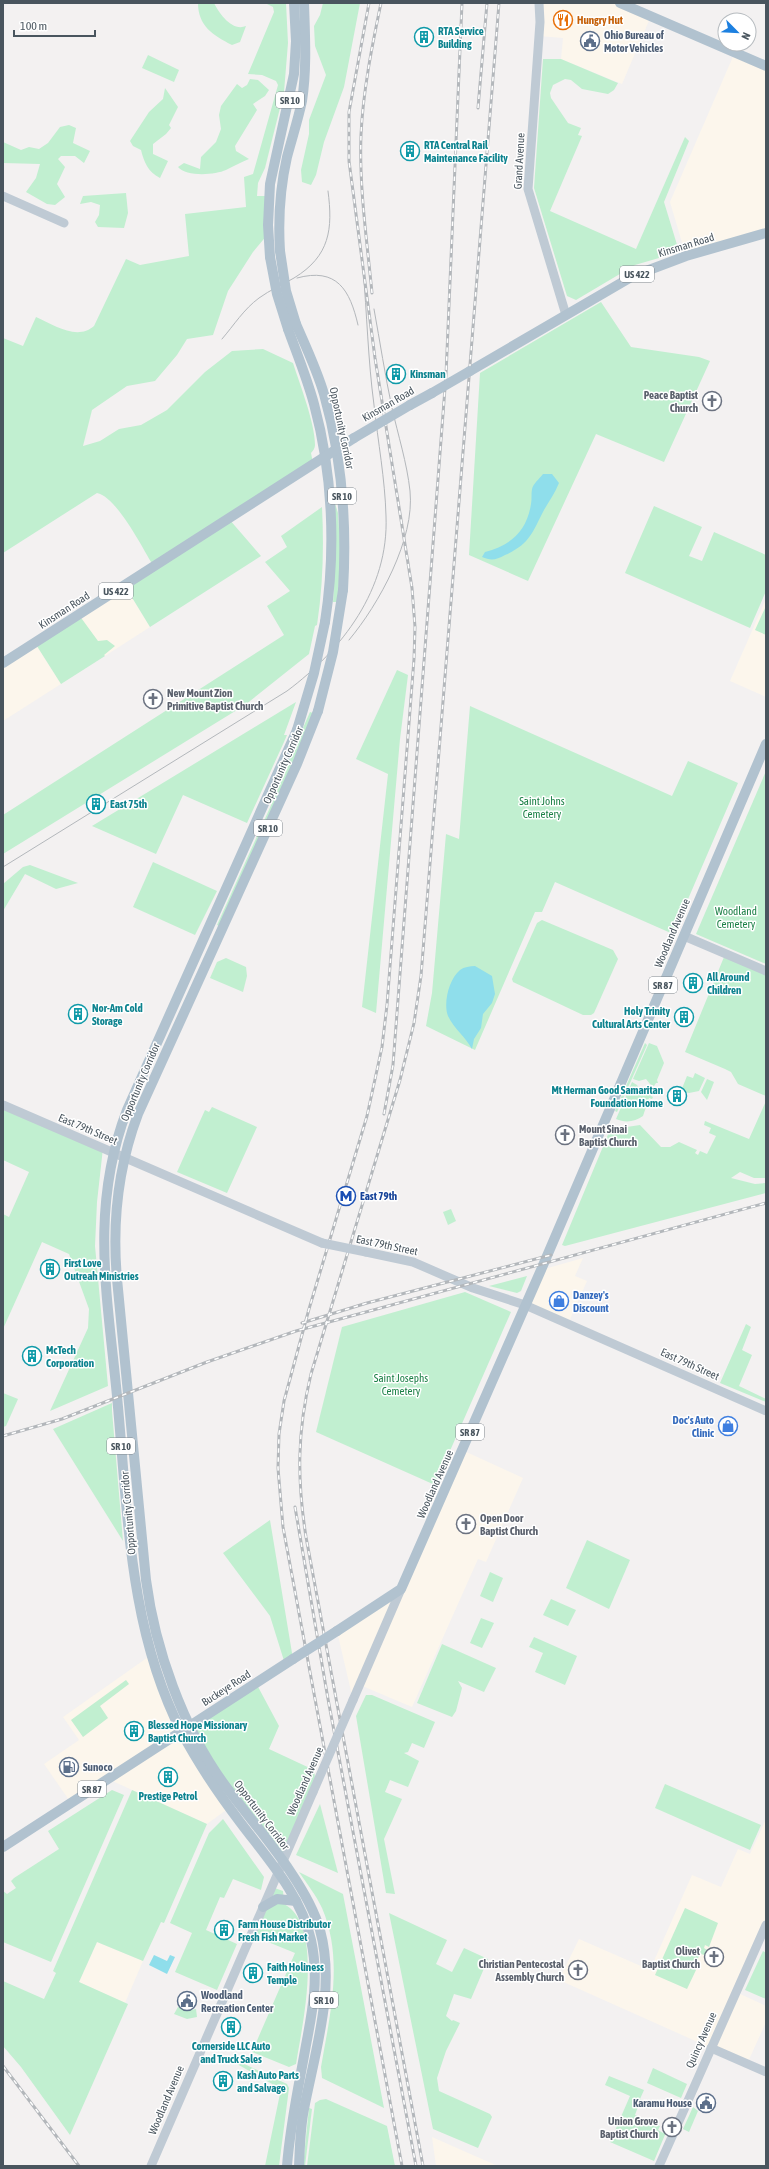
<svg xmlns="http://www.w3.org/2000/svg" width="769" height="2169" viewBox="0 0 769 2169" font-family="'Asap Condensed',sans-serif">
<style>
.commercial{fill:#fcf6ec}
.green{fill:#c1efd0}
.water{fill:#8fdeeb}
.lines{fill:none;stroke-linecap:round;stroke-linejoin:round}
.secondary{stroke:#bfcad4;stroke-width:9}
.primary{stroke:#b1c2cf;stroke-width:10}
.tram{stroke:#b3b7bb;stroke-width:1}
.rail-casing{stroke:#b3b7bb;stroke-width:3}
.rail{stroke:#fff;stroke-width:1.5;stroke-dasharray:4.5;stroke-linecap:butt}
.secondary-bridge{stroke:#bfcad4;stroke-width:9}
.primary-bridge{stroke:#b1c2cf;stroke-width:10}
.labels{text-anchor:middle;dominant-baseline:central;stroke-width:3;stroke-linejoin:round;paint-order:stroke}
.shield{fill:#fff;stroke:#80888e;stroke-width:1}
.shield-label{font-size:10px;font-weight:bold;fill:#49555e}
.food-label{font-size:11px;font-weight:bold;fill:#c56008;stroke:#fff;text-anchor:start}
.culture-label{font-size:11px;font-weight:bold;fill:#0d838f;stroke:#fff;text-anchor:start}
.service-label{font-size:11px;font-weight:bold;fill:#4e5e75;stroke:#fff;text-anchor:start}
.street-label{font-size:11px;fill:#49555e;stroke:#fff}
.worship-label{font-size:11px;font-weight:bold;fill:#5b616d;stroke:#fff;text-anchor:end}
.park-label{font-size:11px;fill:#1a7f45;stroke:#fff}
.transit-label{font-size:11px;font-weight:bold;fill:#164399;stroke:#fff;text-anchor:start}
.shop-label{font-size:11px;font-weight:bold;fill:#366cbe;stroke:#fff;text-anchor:start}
</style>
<rect width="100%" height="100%" fill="#f3f1f1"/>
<!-- commercial -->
<g class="commercial">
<polygon points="539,3 620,3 651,16 622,84 561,59 563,38 539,36"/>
<polygon points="735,52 766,66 766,233 686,256 670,202"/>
<polygon points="125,586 150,627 105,656 79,615"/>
<polygon points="766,599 766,697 730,681"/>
<polygon points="35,643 61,684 3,721 3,663"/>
<polygon points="583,1258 575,1276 587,1281 568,1324 525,1305 541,1270"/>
<polygon points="462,1450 523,1478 486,1562 478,1559 412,1707 360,1685 353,1700 337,1631 401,1589"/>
<polygon points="151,1655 162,1687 229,1808 207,1824 108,1779 71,1803 44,1764 79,1740 63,1717"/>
<polygon points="766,1819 766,1925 736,1992 766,2006 766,2022 747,2064 559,1980 579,1939 650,1970 692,1875 721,1887 738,1849 750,1854"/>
<polygon points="97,1942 143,1961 125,2003 79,1982"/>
<polygon points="432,2137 475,2156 498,2166 436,2166"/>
</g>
<!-- green -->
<g class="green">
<path d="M198,3H214C219,13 232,32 246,26L240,42L232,45C213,35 198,26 198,3Z"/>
<path d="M265,3H286L288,43L284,92L265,168L258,183L257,196H269L268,234L253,252L228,291L213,335L187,339L177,355L155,381L127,386L92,410L83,446L100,441L119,429L141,425L167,410L205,372L232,351L263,349L293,363C300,385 315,423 315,445C315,448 313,451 311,453L313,463L229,519L261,556L150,627L125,586L154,567C143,549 117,497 97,493L3,553V338L23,346L36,317C54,325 77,341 94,326L126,259L140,265L189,256L185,214L246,207L244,177L253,174L278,85L276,81L262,75L248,74L274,12L273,7Z"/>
<polygon points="323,3 360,3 344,87 324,142 316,175 311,185 302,182 301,170 309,134 309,120 326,75 315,46 314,26 320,15"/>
<polygon points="148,55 179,70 174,82 142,68"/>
<polygon points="543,59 561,59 618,83 614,90 608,94 582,89 571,80 565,79 553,85 550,93 551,98 568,123 581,128 578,135 582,136 550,211 636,249 685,137 689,141 664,202 678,248 676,253 635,265 576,300 567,296 534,188"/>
<path d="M250,79L258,80L269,90L265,96L253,104L257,110L235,146L236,151L249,159C241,162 234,166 226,170C215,175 186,177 178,167L184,163L200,169L201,157L216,142L221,129L219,115L221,106L237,84L242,88L247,85Z"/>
<path d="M165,88L178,107L169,125L171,128L166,134L153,144V154L168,161L160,178C148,172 144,162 141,150L133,146L130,141L149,112L163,99Z"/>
<polygon points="69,125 76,128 73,143 90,151 84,163 75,156 61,156 58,159 65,167 57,184 65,197 55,205 47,204 26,192 36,178 40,164 3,163 3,142 21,150 29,147 39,149 48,143 60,127"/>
<polygon points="126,193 128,213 124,228 98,227 95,222 99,215 100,205 91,202 80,204 83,196"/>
<polygon points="601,302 631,347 699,357 710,361 664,462 596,434 528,581 469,555 480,373"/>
<polygon points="333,497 338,513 341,560 337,602 333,602 334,585"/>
<polygon points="654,506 702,527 689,556 702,561 714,532 766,555 766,591 750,628 625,573"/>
<path d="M322,507C324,547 323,586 317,625L315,626L309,654L245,705L3,854V815L284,635L267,606L290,591L265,562L287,547L281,536Z"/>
<polygon points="766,606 766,635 755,630"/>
<polygon points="79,615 98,641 107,640 115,646 104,655 105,656 61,684 35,643"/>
<polygon points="397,670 408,675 400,739 376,1013 362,1007 388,774 356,759"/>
<polygon points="296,702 284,735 287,735 284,742 247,823 183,795 156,854 92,826"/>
<polygon points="470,706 672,796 688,761 738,783 673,934 555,882 542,912 535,912 475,1050 426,1026 432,993 446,834 459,839"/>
<polygon points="310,712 313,713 307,733 219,926 217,925 277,792 279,782"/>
<polygon points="766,771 766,964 696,934"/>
<polygon points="153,862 217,891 195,935 133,907"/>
<polygon points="30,865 78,883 56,889 25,874 3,911 3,884 23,867"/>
<polygon points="542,920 613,950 618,959 594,1013 591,1015 583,1015 513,982 512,979 537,923"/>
<polygon points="724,957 766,975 766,1096 738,1084 731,1072 725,1069 685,1052"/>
<polygon points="226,958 246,967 247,976 243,992 210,978 217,962"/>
<polygon points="645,1043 647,1045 617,1112 615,1111"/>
<polygon points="649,1043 657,1046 664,1063 657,1080 658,1083 656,1083 654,1086 650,1084 646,1079 639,1081 633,1079"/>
<polygon points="695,1073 705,1078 699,1091 689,1093 681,1091 687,1076 693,1078"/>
<polygon points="707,1079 714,1082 707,1100 701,1092"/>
<path d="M632,1082L637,1085L640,1090L652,1092L651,1096L653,1097L652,1099L649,1098L643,1116C635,1122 625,1123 616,1119Z"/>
<polygon points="766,1101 766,1178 754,1178 740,1172 731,1178 755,1184 766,1183 766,1193 565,1246 562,1245 612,1125 620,1128 640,1125 661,1147 670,1147 679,1142 697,1150 695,1153 698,1155 700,1151 707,1154 716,1136 709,1133 711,1128 704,1125 705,1121 749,1139"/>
<polygon points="3,1105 103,1148 97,1202 95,1246 108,1386 50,1411 88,1328 89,1309 69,1254 42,1242 3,1329 3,1214 9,1217 29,1172 3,1160"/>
<polygon points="212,1107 257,1127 227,1193 177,1172 205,1110 209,1112"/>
<polygon points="451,1209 456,1221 448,1225 443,1212"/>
<polygon points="527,1276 521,1291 517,1293 489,1286"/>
<polygon points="465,1292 511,1312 435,1485 316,1432 342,1327"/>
<polygon points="746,1324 751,1327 742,1350 752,1355 739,1386 766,1399 766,1402 720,1383"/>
<polygon points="3,1393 18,1399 6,1426 3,1427"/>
<polygon points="112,1403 112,1411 123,1541 53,1429"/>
<polygon points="270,1520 293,1659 285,1664 270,1616 223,1553"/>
<polygon points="587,1540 630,1560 609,1609 566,1588"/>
<polygon points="490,1572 503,1578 493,1602 480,1596"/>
<polygon points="551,1599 576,1610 568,1626 543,1615"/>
<polygon points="481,1618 494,1623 482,1648 470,1643"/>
<polygon points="534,1637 577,1656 565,1685 535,1672 543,1653 529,1647"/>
<polygon points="442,1644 496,1668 484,1692 458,1681 462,1688 456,1711 452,1717 417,1703"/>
<polygon points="126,1680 129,1684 100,1706 108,1718 83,1737 71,1720"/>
<polygon points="256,1683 279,1726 269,1749 314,1770 316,1785 283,1861 224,1784 191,1725"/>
<polygon points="366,1695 372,1695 435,1722 424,1748 412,1743 408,1752 404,1753 419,1761 408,1787 390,1780 385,1792 402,1799 384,1839 395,1894 386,1893 356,1716"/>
<polygon points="665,1784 761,1825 750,1850 655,1808"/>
<polygon points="112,1790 124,1795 51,1962 3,1942 3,1891 7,1894 16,1888 11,1881 14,1878 59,1849 48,1831"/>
<polygon points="132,1790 207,1824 164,1923 161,1922 143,1961 97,1942 79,1982 128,2004 70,2135 21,2067 3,2046 3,1981 44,1999 56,1973 53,1971"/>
<polygon points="320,1804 338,1873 296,1855"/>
<polygon points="223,1819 264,1877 261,1890 233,1879 224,1898 220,1897 206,1930 237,1944 217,1990 175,1972 192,1933 170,1923 209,1833"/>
<path d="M299,1872L343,1894L384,2108L322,2078L321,2067C330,2015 344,1959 322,1908C316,1895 307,1884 299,1872Z"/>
<path d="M272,1887L283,1891L284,1904C324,1925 303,2022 297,2058L296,2064L289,2067L252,2052L295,1953L251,1935Z"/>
<polygon points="685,1908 718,1923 709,1947 705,1945 704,1948 707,1950 705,1955 700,1954 694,1967 696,1970 687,1989 655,1975"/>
<polygon points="389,1913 447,1940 436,1964 452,1972 464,1948 488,1959 471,1999 454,1994 446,2016 452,2021 453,2020 460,2023 446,2051 437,2078 439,2091 490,2114 492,2117 478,2148 433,2129"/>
<polygon points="763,1951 766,1953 766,1999 745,1990"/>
<polygon points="183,2006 187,2011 196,2009 197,2017 187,2019 174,2014 178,2007"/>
<polygon points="238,2061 287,2084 289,2088 279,2166 265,2166 281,2089 237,2064"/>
<polygon points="653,2068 687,2084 681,2098 647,2083"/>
<polygon points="609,2076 644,2090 640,2099 644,2101 642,2105 639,2104 635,2115 660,2126 658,2130 663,2133 670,2117 672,2118 654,2161 610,2142 630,2096 605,2085"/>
<polygon points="326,2099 387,2126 395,2166 307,2166 315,2103 320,2100"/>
<polygon points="693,2107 698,2111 689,2132 683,2129"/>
<polygon points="309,2108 312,2109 305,2166 303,2166"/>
</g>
<!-- water -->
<g class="water">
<path d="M543,474H552L559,483C555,493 549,501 544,510C532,533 530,544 505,555C496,560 491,561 482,557L485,552C510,546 527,531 531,504C532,499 531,494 532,489C533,484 539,479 543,474Z"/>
<path d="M475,966L492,976L495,994L492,1003L483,1014L481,1028L474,1039L472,1049C465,1036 454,1029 448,1016C443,1003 449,979 460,970C464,967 470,966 475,966Z"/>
<polygon points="154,1955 167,1961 170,1955 175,1957 167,1974 149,1965"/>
</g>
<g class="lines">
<!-- secondary -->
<g class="secondary">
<polyline points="539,3 540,22 528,189 566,315"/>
<polyline points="3,196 64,223"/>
<polyline points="684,936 766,971"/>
<polyline points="3,1105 322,1243"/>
<polyline points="366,1252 413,1262 473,1288 525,1305 766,1411"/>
<polyline points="353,1700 401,1589"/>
<polyline points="711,2048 766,2072"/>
<polyline points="151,2166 313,1792"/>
<polyline points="659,2166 766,1925"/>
</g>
<!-- primary -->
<g class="primary">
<polyline points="620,3 766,66"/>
<path d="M280,251C278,219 280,188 287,157C292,138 298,120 302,101C307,68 305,36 304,3"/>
<polyline points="270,257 268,225 270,184 294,74 296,41 294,3"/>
<path d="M296,324C306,347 317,370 324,394C342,457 347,524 343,590"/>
<path d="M288,329C297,354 307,378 314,404C333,474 336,551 325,622"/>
<polyline points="470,371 633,276 686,256 766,233"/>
<polyline points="410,405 432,393"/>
<polyline points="3,663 354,438"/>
<polyline points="337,1631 401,1589 541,1270 766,744"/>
<polyline points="3,1847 293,1659"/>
<polyline points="263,1907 277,1899 296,1901"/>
<path d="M287,2166C290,2125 299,2085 306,2045C313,2009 319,1976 311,1940C301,1895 267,1858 240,1822C218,1793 199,1765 182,1733C130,1632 128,1518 118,1407C109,1303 88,1212 127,1110L297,730"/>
<path d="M299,2166C300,2147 300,2128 304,2109C315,2051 336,1988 320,1930C306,1881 254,1825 224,1784C183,1728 155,1649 146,1580L117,1279C112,1222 118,1167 138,1114L297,764L318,711"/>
</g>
<!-- tram -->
<g class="tram">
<path d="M297,278C337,267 350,290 358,325"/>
<path d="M222,339C234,325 244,309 259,298C270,290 282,285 294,278C330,256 333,229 328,191"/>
<path d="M349,640C379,604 415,539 410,491C407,463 398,435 392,408C385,375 380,342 374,309"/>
<path d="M3,867L287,691C342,650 389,589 386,516C385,479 378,442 374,405C368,360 367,314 363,269"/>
</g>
<!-- rail casing -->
<g class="rail-casing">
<g id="rail">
<polyline points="369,3 349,112 349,161 375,358 412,588 415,627 414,659 387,1005 382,1047 367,1116 309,1309 284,1401 279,1434 278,1468 283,1527 402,2166"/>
<polyline points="478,108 487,3"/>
<path d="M372,293C367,241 359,187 361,135C363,91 372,46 381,3"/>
<polyline points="384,1114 393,1065 446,375 462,3"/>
<polyline points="302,1323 367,1303 551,1255"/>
<polyline points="3,1436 62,1419 207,1362 296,1331 766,1203"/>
<polyline points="295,1507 328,1699 416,2166"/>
<polyline points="3,2066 79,2166"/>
<path d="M423,2166L306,1537C297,1479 297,1432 311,1374L400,1080L414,1023L421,976L499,3"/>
</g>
</g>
<!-- rail -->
<use href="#rail" class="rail"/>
<!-- secondary-bridge -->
<g class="secondary-bridge">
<polyline points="322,1243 366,1252"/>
<polyline points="313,1792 353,1700"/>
</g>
<!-- primary-bridge -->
<g class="primary-bridge">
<polyline points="280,251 286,291 296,324"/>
<polyline points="270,257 277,294 288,329"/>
<polyline points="432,393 470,371"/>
<polyline points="354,438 410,405"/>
<polyline points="318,711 333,652 343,590"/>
<polyline points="297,730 314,673 325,622"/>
<polyline points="293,1659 337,1631"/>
</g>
</g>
<!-- icons -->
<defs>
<g id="restaurant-ring" transform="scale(1)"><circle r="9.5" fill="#fff" stroke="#e8710a" stroke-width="1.5"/><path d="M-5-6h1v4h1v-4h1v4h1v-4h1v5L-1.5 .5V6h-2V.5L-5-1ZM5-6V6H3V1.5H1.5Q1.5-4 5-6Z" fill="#e8710a"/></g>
<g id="building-ring" transform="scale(1)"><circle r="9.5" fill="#fff" stroke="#0f9aa8" stroke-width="1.5"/><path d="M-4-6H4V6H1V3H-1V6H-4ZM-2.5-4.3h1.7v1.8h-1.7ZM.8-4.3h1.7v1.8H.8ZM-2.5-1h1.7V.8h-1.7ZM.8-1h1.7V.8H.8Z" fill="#0f9aa8"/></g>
<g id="civic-ring" transform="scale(1)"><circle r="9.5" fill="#fff" stroke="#5c6f8a" stroke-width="1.5"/><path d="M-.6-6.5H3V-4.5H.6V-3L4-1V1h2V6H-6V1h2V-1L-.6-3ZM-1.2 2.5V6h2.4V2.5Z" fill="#5c6f8a"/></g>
<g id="church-ring" transform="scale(1)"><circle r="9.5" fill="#fff" stroke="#6b7280" stroke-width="1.5"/><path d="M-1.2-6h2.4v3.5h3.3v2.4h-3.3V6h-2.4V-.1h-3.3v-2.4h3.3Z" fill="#6b7280"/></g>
<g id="metro-ring" transform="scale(1)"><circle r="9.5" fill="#fff" stroke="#1a4fb4" stroke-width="1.5"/><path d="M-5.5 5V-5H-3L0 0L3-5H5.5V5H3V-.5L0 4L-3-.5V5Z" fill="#1a4fb4"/></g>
<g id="shop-ring" transform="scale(1)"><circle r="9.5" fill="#fff" stroke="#3f7fe0" stroke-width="1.5"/><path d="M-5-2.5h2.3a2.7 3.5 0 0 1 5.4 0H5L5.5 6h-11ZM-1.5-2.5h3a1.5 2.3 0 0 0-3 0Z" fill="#3f7fe0"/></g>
<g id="fuel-ring" transform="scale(1)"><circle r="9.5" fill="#fff" stroke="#5c6f8a" stroke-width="1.5"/><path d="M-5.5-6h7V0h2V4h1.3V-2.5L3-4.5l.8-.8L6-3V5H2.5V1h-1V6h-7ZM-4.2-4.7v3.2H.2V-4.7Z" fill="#5c6f8a"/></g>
</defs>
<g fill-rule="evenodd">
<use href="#restaurant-ring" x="563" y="20"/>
<use href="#building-ring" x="424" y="37"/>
<use href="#civic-ring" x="590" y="41"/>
<use href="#building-ring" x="410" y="151"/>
<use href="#building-ring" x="396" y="374"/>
<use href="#church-ring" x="712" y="401"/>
<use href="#church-ring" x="153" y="699"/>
<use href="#building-ring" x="96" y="804"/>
<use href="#building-ring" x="693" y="983"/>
<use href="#building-ring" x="78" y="1014"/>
<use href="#building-ring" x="684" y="1017"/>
<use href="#building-ring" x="677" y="1096"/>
<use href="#church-ring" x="565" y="1135"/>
<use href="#metro-ring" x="346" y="1196"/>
<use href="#building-ring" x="50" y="1269"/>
<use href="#shop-ring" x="559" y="1301"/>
<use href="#building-ring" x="32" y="1356"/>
<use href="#shop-ring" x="728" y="1426"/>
<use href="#church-ring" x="466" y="1524"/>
<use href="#building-ring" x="134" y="1731"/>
<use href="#fuel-ring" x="69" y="1767"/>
<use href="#building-ring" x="168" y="1777"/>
<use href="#building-ring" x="224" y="1930"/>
<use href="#church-ring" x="714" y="1957"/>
<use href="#church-ring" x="578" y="1970"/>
<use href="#building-ring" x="253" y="1973"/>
<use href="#civic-ring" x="187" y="2001"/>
<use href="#building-ring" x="231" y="2027"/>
<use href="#building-ring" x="223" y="2081"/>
<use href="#civic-ring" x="706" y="2103"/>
<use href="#church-ring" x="672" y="2127"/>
</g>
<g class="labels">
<!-- shield labels -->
<g class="shield">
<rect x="276" y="92" width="28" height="16" rx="3"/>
<rect x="620" y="266" width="34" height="16" rx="3"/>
<rect x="328" y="488" width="28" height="16" rx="3"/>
<rect x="99" y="583" width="34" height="16" rx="3"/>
<rect x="254" y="820" width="28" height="16" rx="3"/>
<rect x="649" y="977" width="28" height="16" rx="3"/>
<rect x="456" y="1424" width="28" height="16" rx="3"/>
<rect x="107" y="1438" width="28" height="16" rx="3"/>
<rect x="78" y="1781" width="28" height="16" rx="3"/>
<rect x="310" y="1992" width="28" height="16" rx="3"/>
</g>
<g class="shield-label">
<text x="290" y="100">SR 10</text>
<text x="637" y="274">US 422</text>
<text x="342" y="496">SR 10</text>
<text x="116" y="591">US 422</text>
<text x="268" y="828">SR 10</text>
<text x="663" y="985">SR 87</text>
<text x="470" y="1432">SR 87</text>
<text x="121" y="1446">SR 10</text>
<text x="92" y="1789">SR 87</text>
<text x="324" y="2000">SR 10</text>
</g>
<!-- food labels -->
<g class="food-label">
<text x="577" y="20">Hungry Hut</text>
</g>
<!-- culture labels -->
<g class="culture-label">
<text x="438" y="31">RTA Service<tspan x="438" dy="13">Building</tspan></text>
<text x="424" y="145">RTA Central Rail<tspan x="424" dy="13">Maintenance Facility</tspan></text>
<text x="410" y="374">Kinsman</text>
<text x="110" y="804">East 75th</text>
<text x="707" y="977">All Around<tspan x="707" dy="13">Children</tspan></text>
<text x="92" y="1008">Nor-Am Cold<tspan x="92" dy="13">Storage</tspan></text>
<text x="670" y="1011" text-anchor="end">Holy Trinity<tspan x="670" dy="13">Cultural Arts Center</tspan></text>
<text x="663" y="1090" text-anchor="end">Mt Herman Good Samaritan<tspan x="663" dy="13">Foundation Home</tspan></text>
<text x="64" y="1263">First Love<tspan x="64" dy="13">Outreah Ministries</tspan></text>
<text x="46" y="1350">McTech<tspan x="46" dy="13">Corporation</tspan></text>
<text x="148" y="1725">Blessed Hope Missionary<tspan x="148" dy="13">Baptist Church</tspan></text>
<text x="168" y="1796" text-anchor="middle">Prestige Petrol</text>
<text x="238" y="1924">Farm House Distributor<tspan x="238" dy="13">Fresh Fish Market</tspan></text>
<text x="267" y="1967">Faith Holiness<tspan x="267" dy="13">Temple</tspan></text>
<text x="231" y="2046" text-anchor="middle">Cornerside LLC Auto<tspan x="231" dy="13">and Truck Sales</tspan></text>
<text x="237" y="2075">Kash Auto Parts<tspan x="237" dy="13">and Salvage</tspan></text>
</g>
<!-- service labels -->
<g class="service-label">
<text x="604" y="35">Ohio Bureau of<tspan x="604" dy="13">Motor Vehicles</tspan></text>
<text x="83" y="1767">Sunoco</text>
<text x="201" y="1995">Woodland<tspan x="201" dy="13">Recreation Center</tspan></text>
<text x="692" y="2103" text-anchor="end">Karamu House</text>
</g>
<!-- street labels -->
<g class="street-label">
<text transform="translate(519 161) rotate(-87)">Grand Avenue</text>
<text transform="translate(686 245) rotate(-17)">Kinsman Road</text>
<text transform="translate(388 404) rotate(-30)">Kinsman Road</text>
<text transform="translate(342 428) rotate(78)">Opportunity Corridor</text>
<text transform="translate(64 610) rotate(-33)">Kinsman Road</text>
<text transform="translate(283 765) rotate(-66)">Opportunity Corridor</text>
<text transform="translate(672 933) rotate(-67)">Woodland Avenue</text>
<text transform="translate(140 1082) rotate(-67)">Opportunity Corridor</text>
<text transform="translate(88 1129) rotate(23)">East 79th Street</text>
<text transform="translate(387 1245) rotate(12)">East 79th Street</text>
<text transform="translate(690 1364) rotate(24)">East 79th Street</text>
<text transform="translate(435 1484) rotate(-66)">Woodland Avenue</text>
<text transform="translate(128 1513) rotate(-95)">Opportunity Corridor</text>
<text transform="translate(226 1688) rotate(-33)">Buckeye Road</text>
<text transform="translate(305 1781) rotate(-66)">Woodland Avenue</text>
<text transform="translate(262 1815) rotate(53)">Opportunity Corridor</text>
<text transform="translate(701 2040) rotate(-66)">Quincy Avenue</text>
<text transform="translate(166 2100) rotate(-67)">Woodland Avenue</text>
</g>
<!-- worship labels -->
<g class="worship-label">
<text x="698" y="395">Peace Baptist<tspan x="698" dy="13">Church</tspan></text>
<text x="167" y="693" text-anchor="start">New Mount Zion<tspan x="167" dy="13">Primitive Baptist Church</tspan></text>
<text x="579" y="1129" text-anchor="start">Mount Sinai<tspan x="579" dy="13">Baptist Church</tspan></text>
<text x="480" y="1518" text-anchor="start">Open Door<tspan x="480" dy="13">Baptist Church</tspan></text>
<text x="700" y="1951">Olivet<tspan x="700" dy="13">Baptist Church</tspan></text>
<text x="564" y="1964">Christian Pentecostal<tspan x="564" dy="13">Assembly Church</tspan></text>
<text x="658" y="2121">Union Grove<tspan x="658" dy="13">Baptist Church</tspan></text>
</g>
<!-- park labels -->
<g class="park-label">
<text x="542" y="801">Saint Johns<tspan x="542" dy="13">Cemetery</tspan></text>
<text x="736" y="911">Woodland<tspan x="736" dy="13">Cemetery</tspan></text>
<text x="401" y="1378">Saint Josephs<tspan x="401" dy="13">Cemetery</tspan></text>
</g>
<!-- transit labels -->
<g class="transit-label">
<text x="360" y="1196">East 79th</text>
</g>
<!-- shop labels -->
<g class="shop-label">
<text x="573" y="1295">Danzey's<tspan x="573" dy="13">Discount</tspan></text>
<text x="714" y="1420" text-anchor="end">Doc's Auto<tspan x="714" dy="13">Clinic</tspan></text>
</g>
</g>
<!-- border -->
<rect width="769" height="2169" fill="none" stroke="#49555e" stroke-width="8"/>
<!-- north arrow -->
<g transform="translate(737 32) rotate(114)"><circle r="19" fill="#ffffff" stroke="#b6bbbf"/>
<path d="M0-3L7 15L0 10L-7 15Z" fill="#1d80e0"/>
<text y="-6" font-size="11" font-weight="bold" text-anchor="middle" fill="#49555e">N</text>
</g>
<!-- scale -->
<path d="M14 30v6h81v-6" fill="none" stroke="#49555e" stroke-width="2"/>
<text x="20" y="30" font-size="12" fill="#49555e" stroke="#ffffff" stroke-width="3" paint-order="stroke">100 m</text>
</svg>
